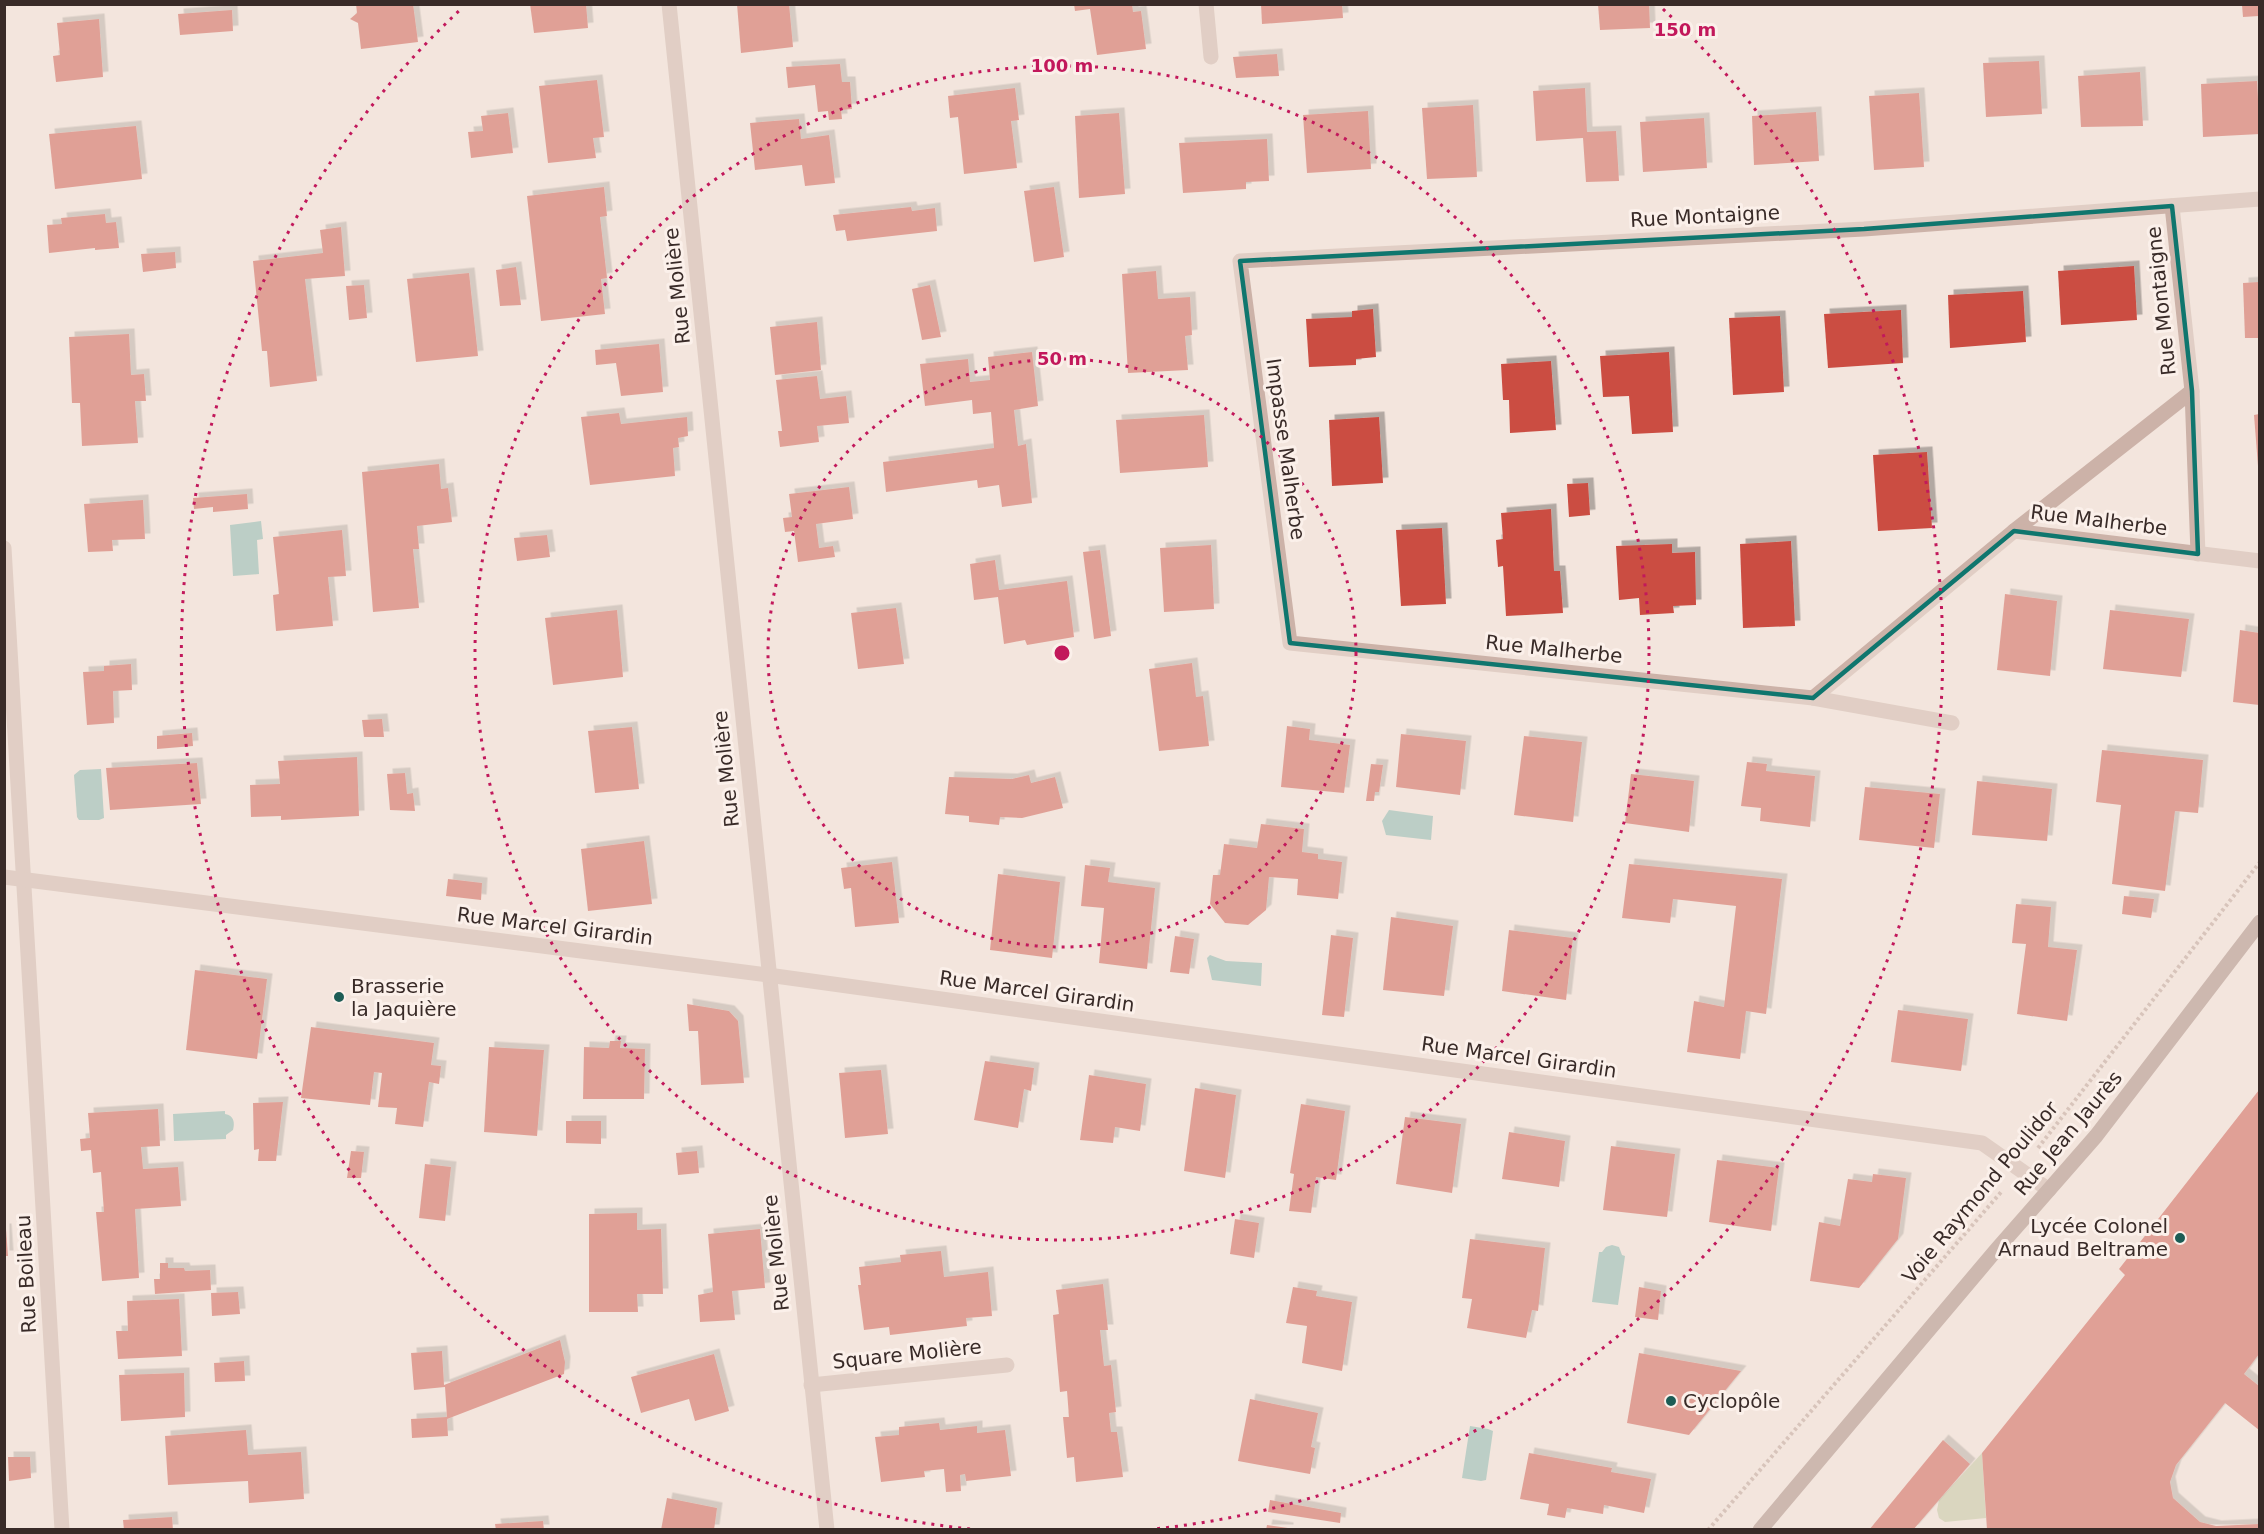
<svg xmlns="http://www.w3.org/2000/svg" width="2264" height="1534" viewBox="0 0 2264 1534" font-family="'DejaVu Sans',sans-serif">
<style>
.green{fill:#bdc39c}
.water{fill:#7ab2aa}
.building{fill:#cb4d43;filter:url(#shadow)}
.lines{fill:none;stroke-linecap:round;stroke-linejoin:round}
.path{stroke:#b89c92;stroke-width:4;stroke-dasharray:3 3;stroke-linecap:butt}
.minor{stroke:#ccb2a8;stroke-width:15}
.secondary{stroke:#a08079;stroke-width:15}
.marked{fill:none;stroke:#0f766e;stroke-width:4.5;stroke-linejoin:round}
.ring{fill:none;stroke:#c2185b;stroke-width:3;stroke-dasharray:3 6}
.poi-dot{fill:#1c5c55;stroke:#fbf0ea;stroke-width:2}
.labels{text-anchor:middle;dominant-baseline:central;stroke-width:6;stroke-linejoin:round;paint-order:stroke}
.street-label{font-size:20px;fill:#392b28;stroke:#fbf0ea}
.poi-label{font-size:20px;fill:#392b28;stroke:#fbf0ea;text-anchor:start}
.centre{fill:#c2185b;stroke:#fbf0ea;stroke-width:3}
.ring-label{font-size:18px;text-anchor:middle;font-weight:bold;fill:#c2185b;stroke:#fbf0ea;stroke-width:6;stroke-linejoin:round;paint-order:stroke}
</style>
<defs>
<filter id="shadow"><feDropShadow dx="5.5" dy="-5.5" stdDeviation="0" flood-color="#0004"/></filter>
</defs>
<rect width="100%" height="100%" fill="#f3e5dd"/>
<!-- green -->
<polygon class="green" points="1982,1453 1986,1518 1945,1522 1939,1518 1937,1510 1939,1500"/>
<!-- water -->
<g class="water">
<polygon points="261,521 263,539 257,540 259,574 233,576 230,525"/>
<polygon points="101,769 104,818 99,820 79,820 77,817 74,775 80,770"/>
<polygon points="1389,810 1433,816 1431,840 1386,835 1382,821"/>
<polygon points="1210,955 1226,961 1262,963 1261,986 1212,980 1207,958"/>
<path d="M225,1111V1114C234,1115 235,1123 233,1130L226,1135V1139L174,1141L173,1114Z"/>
<polygon points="1612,1245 1619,1247 1622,1255 1625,1256 1618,1305 1592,1302 1599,1252 1602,1252 1606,1247"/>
<polygon points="1470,1426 1488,1429 1493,1431 1486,1480 1481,1481 1462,1478"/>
</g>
<!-- building -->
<g class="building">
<polygon points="356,4 413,4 418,42 361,49 358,23 350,19 357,13"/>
<polygon points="530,4 586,4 588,28 534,33"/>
<polygon points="737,4 789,4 793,47 741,53"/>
<polygon points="1074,4 1132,4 1133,12 1141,11 1146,49 1097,55 1090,9 1075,11"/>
<polygon points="1261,4 1342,4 1343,18 1262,24"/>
<polygon points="1598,4 1649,4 1650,28 1600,30"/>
<polygon points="2259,4 2259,16 2243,17 2242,5"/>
<polygon points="232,10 233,31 180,35 178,14"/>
<polygon points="99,19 103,77 56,82 53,56 60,55 57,23"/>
<polygon points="1277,54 1279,76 1236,78 1233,57"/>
<polygon points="2039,61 2042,114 1986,117 1983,63"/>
<polygon points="840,64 842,82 850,82 852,109 841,110 842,119 829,120 828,111 818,112 815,85 788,88 786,67"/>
<polygon points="2140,72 2143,126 2081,127 2078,76"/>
<polygon points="597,80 604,137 593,138 596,158 548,163 539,86"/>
<polygon points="2257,81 2260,134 2203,137 2201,84"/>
<polygon points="1015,88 1019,120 1011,121 1017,168 964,174 958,117 950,118 948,96"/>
<polygon points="1585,88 1587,132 1616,131 1619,181 1586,182 1583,138 1536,141 1533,91"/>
<polygon points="1919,93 1924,167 1874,170 1869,96"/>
<polygon points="1473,105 1477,177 1427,179 1422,108"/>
<polygon points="1368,111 1371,169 1307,173 1303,115"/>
<polygon points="1816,112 1819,161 1754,165 1752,116"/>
<polygon points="508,113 513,153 471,158 468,132 483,131 481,116"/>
<polygon points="1119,113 1125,194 1079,198 1075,116"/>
<polygon points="1704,118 1707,168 1643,172 1640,122"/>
<polygon points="799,119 801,139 829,135 835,183 805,186 802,165 755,170 750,123"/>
<polygon points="136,126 142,179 55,189 49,134"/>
<polygon points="1267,139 1269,181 1246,182 1246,189 1183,193 1179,143"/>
<polygon points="604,187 607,216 600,217 607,278 601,279 605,314 541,321 527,196"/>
<polygon points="1054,187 1064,257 1034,262 1024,191"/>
<polygon points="911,207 912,211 935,208 937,231 847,241 845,230 836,231 833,215"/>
<polygon points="105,214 106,223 116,222 119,248 95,250 95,248 49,253 47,225 62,224 61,218"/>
<polygon points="341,227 345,276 305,279 317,381 270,387 267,351 262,351 253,261 323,253 320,230"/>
<polygon points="175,252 176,268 143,272 141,254"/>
<polygon points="2134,266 2137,320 2061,325 2058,271"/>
<polygon points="516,267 521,305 500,306 496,270"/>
<polygon points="1156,271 1158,299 1190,297 1192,335 1185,336 1188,370 1128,373 1122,274"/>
<polygon points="469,273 478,356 416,362 407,279"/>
<polygon points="2259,282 2259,338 2245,338 2243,283"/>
<polygon points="364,285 367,318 349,320 346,286"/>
<polygon points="930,285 941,337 922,340 912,289"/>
<polygon points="2023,291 2026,342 1950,348 1948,295"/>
<polygon points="1373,309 1376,357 1356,359 1356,365 1309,367 1306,319 1352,317 1352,311"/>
<polygon points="1901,310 1903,363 1828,368 1824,314"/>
<polygon points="1780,316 1784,392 1733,395 1729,318"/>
<polygon points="817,322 821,370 775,375 770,327"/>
<polygon points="129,334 131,375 144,374 146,401 135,401 138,443 82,446 80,403 72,403 69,337"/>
<polygon points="659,344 663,392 621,396 616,363 596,365 595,350"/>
<polygon points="1032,352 1038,406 1014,410 1018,446 1026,444 1032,503 1002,507 999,485 978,488 977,480 886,492 883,462 994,448 991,412 973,414 972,400 925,406 920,364 968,359 970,382 990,380 988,357"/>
<polygon points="1669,352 1673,432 1632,434 1629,396 1603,397 1600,356"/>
<polygon points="1551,361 1556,430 1510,433 1509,400 1503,400 1501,364"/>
<polygon points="817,376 820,399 846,396 849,423 817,426 819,442 780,447 778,431 782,431 776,380"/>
<polygon points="619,413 621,424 687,417 688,436 678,438 679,447 673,448 675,476 590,485 581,417"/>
<polygon points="2259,414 2259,466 2258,466 2254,415"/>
<polygon points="1204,415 1208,467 1120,473 1116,420"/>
<polygon points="1379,417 1383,483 1332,486 1329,420"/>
<polygon points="1927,452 1932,528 1878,531 1873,455"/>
<polygon points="439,464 441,489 448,488 452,522 417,526 419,549 413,549 419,608 373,612 362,472"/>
<polygon points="1588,483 1590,515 1569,517 1567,484"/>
<polygon points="849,487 853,519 816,524 819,548 833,546 835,557 798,562 794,531 785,532 783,518 792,517 789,494"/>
<polygon points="247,494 248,509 213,512 213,507 194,509 193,498"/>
<polygon points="143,500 145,539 112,540 113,551 88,552 84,504"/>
<polygon points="1551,509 1554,571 1560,571 1563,613 1506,616 1503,566 1498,567 1496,540 1503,539 1501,513"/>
<polygon points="1442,528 1446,604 1401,606 1396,530"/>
<polygon points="342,530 346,576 328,577 333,626 276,631 273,595 279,594 273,537"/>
<polygon points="547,535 550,557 517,561 514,538"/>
<polygon points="1791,541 1795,626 1743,628 1740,544"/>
<polygon points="1672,544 1672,553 1695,552 1696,605 1673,606 1674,613 1640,615 1639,598 1619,600 1616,546"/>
<polygon points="1211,545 1214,609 1164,612 1160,548"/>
<polygon points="1100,550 1111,636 1094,639 1083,552"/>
<polygon points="995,560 999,590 1067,581 1074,637 1027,645 1025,640 1004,644 998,597 974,600 970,564"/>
<polygon points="2005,594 2057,601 2050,676 1997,670"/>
<polygon points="896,608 904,664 858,669 851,613"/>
<polygon points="617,610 623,677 553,685 545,618"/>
<polygon points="2110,610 2189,619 2181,677 2103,669"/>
<polygon points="2240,630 2259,633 2259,705 2233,702"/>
<polygon points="1192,663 1196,697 1203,696 1209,746 1159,751 1149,669"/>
<polygon points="131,664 132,690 113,691 114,723 87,725 83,672 104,671 104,666"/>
<polygon points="382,719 384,737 364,737 362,720"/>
<polygon points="1287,726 1310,729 1309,740 1350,745 1344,793 1281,787"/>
<polygon points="632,727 639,789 595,793 588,731"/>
<polygon points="192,733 193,746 157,749 157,736"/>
<polygon points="1401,734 1466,741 1460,795 1396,787"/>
<polygon points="1524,736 1582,742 1573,822 1514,815"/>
<polygon points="2102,750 2203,760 2198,813 2175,811 2165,891 2112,884 2121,805 2096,802"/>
<polygon points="357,757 359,816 281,820 281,816 251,817 250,785 280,784 278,761"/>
<polygon points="1747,762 1767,764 1766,771 1815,776 1810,827 1760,821 1761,808 1741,806"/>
<polygon points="197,763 201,804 110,810 106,768"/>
<polygon points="1371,764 1383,765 1379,792 1375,792 1374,801 1366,801"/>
<polygon points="405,773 407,794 413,793 415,811 390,810 387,774"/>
<polygon points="1631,774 1694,781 1689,832 1625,823"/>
<polygon points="1029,775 1031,783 1055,777 1063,808 1022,818 1000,817 999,825 969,822 969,816 945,814 949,777 1012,779"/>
<polygon points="1977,781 2052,789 2047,841 1972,835"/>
<polygon points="1865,787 1940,794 1934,848 1859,840"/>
<polygon points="1261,824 1304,829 1302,852 1318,854 1318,859 1342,862 1338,899 1297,895 1298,879 1269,877 1266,910 1248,925 1225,923 1210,904 1213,875 1220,875 1224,844 1257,848"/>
<polygon points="644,841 652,904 588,911 581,849"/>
<polygon points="892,862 899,923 855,927 851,888 844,889 841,868"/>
<polygon points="1629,864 1782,879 1766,1014 1746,1011 1740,1059 1687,1052 1694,1001 1724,1007 1736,906 1673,899 1670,923 1622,918"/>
<polygon points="1085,865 1110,868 1108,882 1155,888 1147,969 1099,963 1104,908 1081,906"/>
<polygon points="998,874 1060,882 1052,958 990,950"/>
<polygon points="448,879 482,883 481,900 446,896"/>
<polygon points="2124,896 2154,899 2151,918 2122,914"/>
<polygon points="2016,904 2051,907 2048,947 2077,950 2067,1021 2017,1014 2026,944 2012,943"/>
<polygon points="1391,917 1453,926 1444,996 1383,990"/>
<polygon points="1509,930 1573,938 1566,1000 1502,991"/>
<polygon points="1331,935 1353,938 1344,1017 1322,1015"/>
<polygon points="1175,936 1194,939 1189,974 1170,972"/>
<polygon points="195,970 267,979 257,1059 186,1050"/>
<polygon points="687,1004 729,1011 738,1021 744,1083 701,1085 698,1031 689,1031"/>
<polygon points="1898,1010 1968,1019 1961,1071 1891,1062"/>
<polygon points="311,1027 434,1043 431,1065 441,1066 439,1084 429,1082 423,1127 395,1124 397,1108 378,1107 382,1073 374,1072 370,1105 301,1098"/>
<polygon points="610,1041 621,1041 620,1048 645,1049 644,1099 583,1099 584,1047 609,1048"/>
<polygon points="489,1047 544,1050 537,1136 484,1132"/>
<polygon points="985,1061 1034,1068 1031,1091 1024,1089 1018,1128 974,1120"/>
<polygon points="881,1070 888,1134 845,1138 839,1073"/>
<polygon points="1089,1075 1146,1084 1140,1131 1115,1127 1113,1143 1080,1140"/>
<polygon points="1195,1088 1236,1095 1225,1178 1184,1171"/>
<polygon points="2259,1090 2259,1354 2244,1374 2259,1386 2259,1430 2225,1403 2176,1465 2170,1482 2173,1498 2200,1522 2216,1526 2259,1524 2259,1530 1987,1530 1982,1453 2125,1275 2119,1269"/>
<polygon points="283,1102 276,1161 258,1161 259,1149 254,1150 253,1103"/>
<polygon points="1301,1104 1345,1111 1336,1180 1316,1177 1311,1213 1289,1211 1294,1174 1290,1173"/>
<polygon points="158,1109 160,1146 141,1147 143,1169 178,1167 181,1206 135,1209 139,1278 102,1281 96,1212 104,1212 101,1172 93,1173 91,1150 81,1151 80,1139 90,1138 88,1113"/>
<polygon points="1405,1117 1461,1124 1452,1193 1396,1184"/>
<polygon points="566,1121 601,1121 601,1144 566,1143"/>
<polygon points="1509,1132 1565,1141 1559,1187 1502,1179"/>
<polygon points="1611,1146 1675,1154 1667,1217 1603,1210"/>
<polygon points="351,1151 364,1152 361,1178 347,1178"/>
<polygon points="697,1151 699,1173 678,1175 676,1153"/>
<polygon points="1717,1160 1779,1168 1771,1231 1709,1222"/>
<polygon points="425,1164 451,1167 445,1221 419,1218"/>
<polygon points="1873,1174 1906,1178 1898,1239 1859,1288 1810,1281 1819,1222 1840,1226 1848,1179 1872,1182"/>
<polygon points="637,1213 637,1230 661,1229 663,1294 637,1294 638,1312 589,1312 589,1214"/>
<polygon points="1235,1219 1259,1223 1254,1258 1230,1254"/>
<polygon points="4,1229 6,1229 8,1256 4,1256"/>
<polygon points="760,1229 765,1288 732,1291 735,1320 700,1322 698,1295 713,1292 708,1234"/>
<polygon points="1470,1239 1545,1248 1538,1311 1532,1310 1526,1338 1467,1328 1472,1299 1462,1298"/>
<polygon points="941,1251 944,1277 988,1272 992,1316 966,1318 967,1326 890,1335 889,1327 864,1330 858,1285 861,1285 859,1267 901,1262 900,1255"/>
<polygon points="160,1263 168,1263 168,1268 184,1268 185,1271 210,1270 211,1290 155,1294 154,1279 160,1279"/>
<polygon points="1103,1284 1108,1330 1100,1330 1104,1366 1111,1365 1116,1412 1109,1413 1111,1432 1117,1432 1123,1477 1076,1482 1074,1457 1067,1458 1063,1417 1069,1417 1067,1391 1060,1392 1053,1315 1059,1314 1056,1290"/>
<polygon points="1293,1287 1317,1291 1316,1296 1352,1302 1342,1371 1302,1363 1307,1326 1286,1323"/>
<polygon points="1639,1287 1661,1291 1658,1320 1635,1317"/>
<polygon points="238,1292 240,1314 212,1316 211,1293"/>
<polygon points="179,1299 182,1356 118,1359 116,1331 128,1331 127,1301"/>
<polygon points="560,1340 565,1362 564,1374 447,1419 448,1436 412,1438 411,1419 447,1417 445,1387 414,1390 411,1353 442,1351 444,1385"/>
<polygon points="1639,1353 1741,1371 1689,1435 1627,1423"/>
<polygon points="714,1354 729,1411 695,1421 689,1399 641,1413 631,1377"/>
<polygon points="244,1361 245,1381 215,1382 214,1363"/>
<polygon points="184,1373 185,1417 121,1421 119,1375"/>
<polygon points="1250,1399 1318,1413 1311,1447 1315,1448 1310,1474 1238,1461"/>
<polygon points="939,1423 940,1430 977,1426 977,1433 1005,1430 1011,1476 966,1481 965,1474 960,1475 961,1491 946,1492 944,1469 924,1471 925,1477 881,1482 875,1437 899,1435 899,1427"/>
<polygon points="246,1430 248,1455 301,1452 304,1499 249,1503 248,1481 168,1485 165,1436"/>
<polygon points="1943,1440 1970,1464 1913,1530 1869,1530"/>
<polygon points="1529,1453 1612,1468 1611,1472 1651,1479 1644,1513 1604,1505 1603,1514 1567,1508 1565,1518 1547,1515 1549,1504 1520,1499"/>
<polygon points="8,1457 30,1457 31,1478 9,1481"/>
<polygon points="667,1498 717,1508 714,1530 661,1530"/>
<polygon points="1270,1500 1341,1513 1340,1523 1268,1512"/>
<polygon points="172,1517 173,1530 124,1530 123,1520"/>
<polygon points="543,1521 544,1530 496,1530 495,1524"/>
<polygon points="1267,1525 1288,1528 1288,1530 1266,1530"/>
</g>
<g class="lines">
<!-- path -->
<g class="path">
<polyline points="2038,1148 2260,862"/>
<polyline points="1708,1530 2002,1191"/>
</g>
<!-- minor -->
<g class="minor">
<polyline points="669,4 827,1530"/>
<polyline points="1206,4 1211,57"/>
<polyline points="2172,206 2192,391 2198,554"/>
<polyline points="2014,531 2192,391"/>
<polyline points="4,548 62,1530"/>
<polyline points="1813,698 1290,643 1240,261 1864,229 2260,199"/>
<polyline points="1952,723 1813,698 2014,531 2260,561"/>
<polyline points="4,877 768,975 1982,1143 2049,1190"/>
<polyline points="811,1385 1007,1365"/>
</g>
<!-- secondary -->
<polyline class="secondary" points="1760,1530 1997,1249 2096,1136 2260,922"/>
</g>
<!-- marked area -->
<path d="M0 0H2264V1534H0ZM2172,206L2192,391L2198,554L2014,531L1813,698L1290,643L1240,261L1864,229Z" fill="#f3e5dd" fill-opacity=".55" fill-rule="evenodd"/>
<path class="marked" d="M2172,206L2192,391L2198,554L2014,531L1813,698L1290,643L1240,261L1864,229Z"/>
<!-- distance rings -->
<g class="ring">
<circle cx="1062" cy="653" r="294"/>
<circle cx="1062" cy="653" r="587"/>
<path d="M970 1529A881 881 0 0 1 461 9M1663 9A881 881 0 0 1 1154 1529"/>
</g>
<!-- markers -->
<g class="poi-dot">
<circle cx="339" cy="997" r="6"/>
<circle cx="2180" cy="1238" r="6"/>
<circle cx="1671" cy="1401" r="6"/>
</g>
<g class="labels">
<!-- street labels -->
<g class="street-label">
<text transform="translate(1705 216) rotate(-3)">Rue Montaigne</text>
<text transform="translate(677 286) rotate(-96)">Rue Molière</text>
<text transform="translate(2161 301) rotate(-96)">Rue Montaigne</text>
<text transform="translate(1286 449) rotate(82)">Impasse Malherbe</text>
<text transform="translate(2099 520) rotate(7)">Rue Malherbe</text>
<text transform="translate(1554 649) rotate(6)">Rue Malherbe</text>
<text transform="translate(726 769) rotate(-96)">Rue Molière</text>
<text transform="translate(555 926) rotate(7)">Rue Marcel Girardin</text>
<text transform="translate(1037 991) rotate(8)">Rue Marcel Girardin</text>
<text transform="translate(1519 1057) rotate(8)">Rue Marcel Girardin</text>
<text transform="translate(2068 1133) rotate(-50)">Rue Jean Jaurès</text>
<text transform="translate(1980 1192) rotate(-50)">Voie Raymond Poulidor</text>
<text transform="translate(776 1253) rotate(-96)">Rue Molière</text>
<text transform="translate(26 1274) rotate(-93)">Rue Boileau</text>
<text transform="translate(907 1354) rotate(-6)">Square Molière</text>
</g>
<!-- poi labels -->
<g class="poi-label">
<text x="351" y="986">Brasserie<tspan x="351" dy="23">la Jaquière</tspan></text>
<text x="2168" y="1226" text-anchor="end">Lycée Colonel<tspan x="2168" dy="23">Arnaud Beltrame</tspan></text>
<text x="1683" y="1401">Cyclopôle</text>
</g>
</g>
<circle cx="1062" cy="653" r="9" class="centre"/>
<g class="ring-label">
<text x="1685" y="36">150 m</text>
<text x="1062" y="72">100 m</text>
<text x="1062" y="365">50 m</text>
</g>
<!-- border -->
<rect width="2264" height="1534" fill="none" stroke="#392b28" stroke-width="12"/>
</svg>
